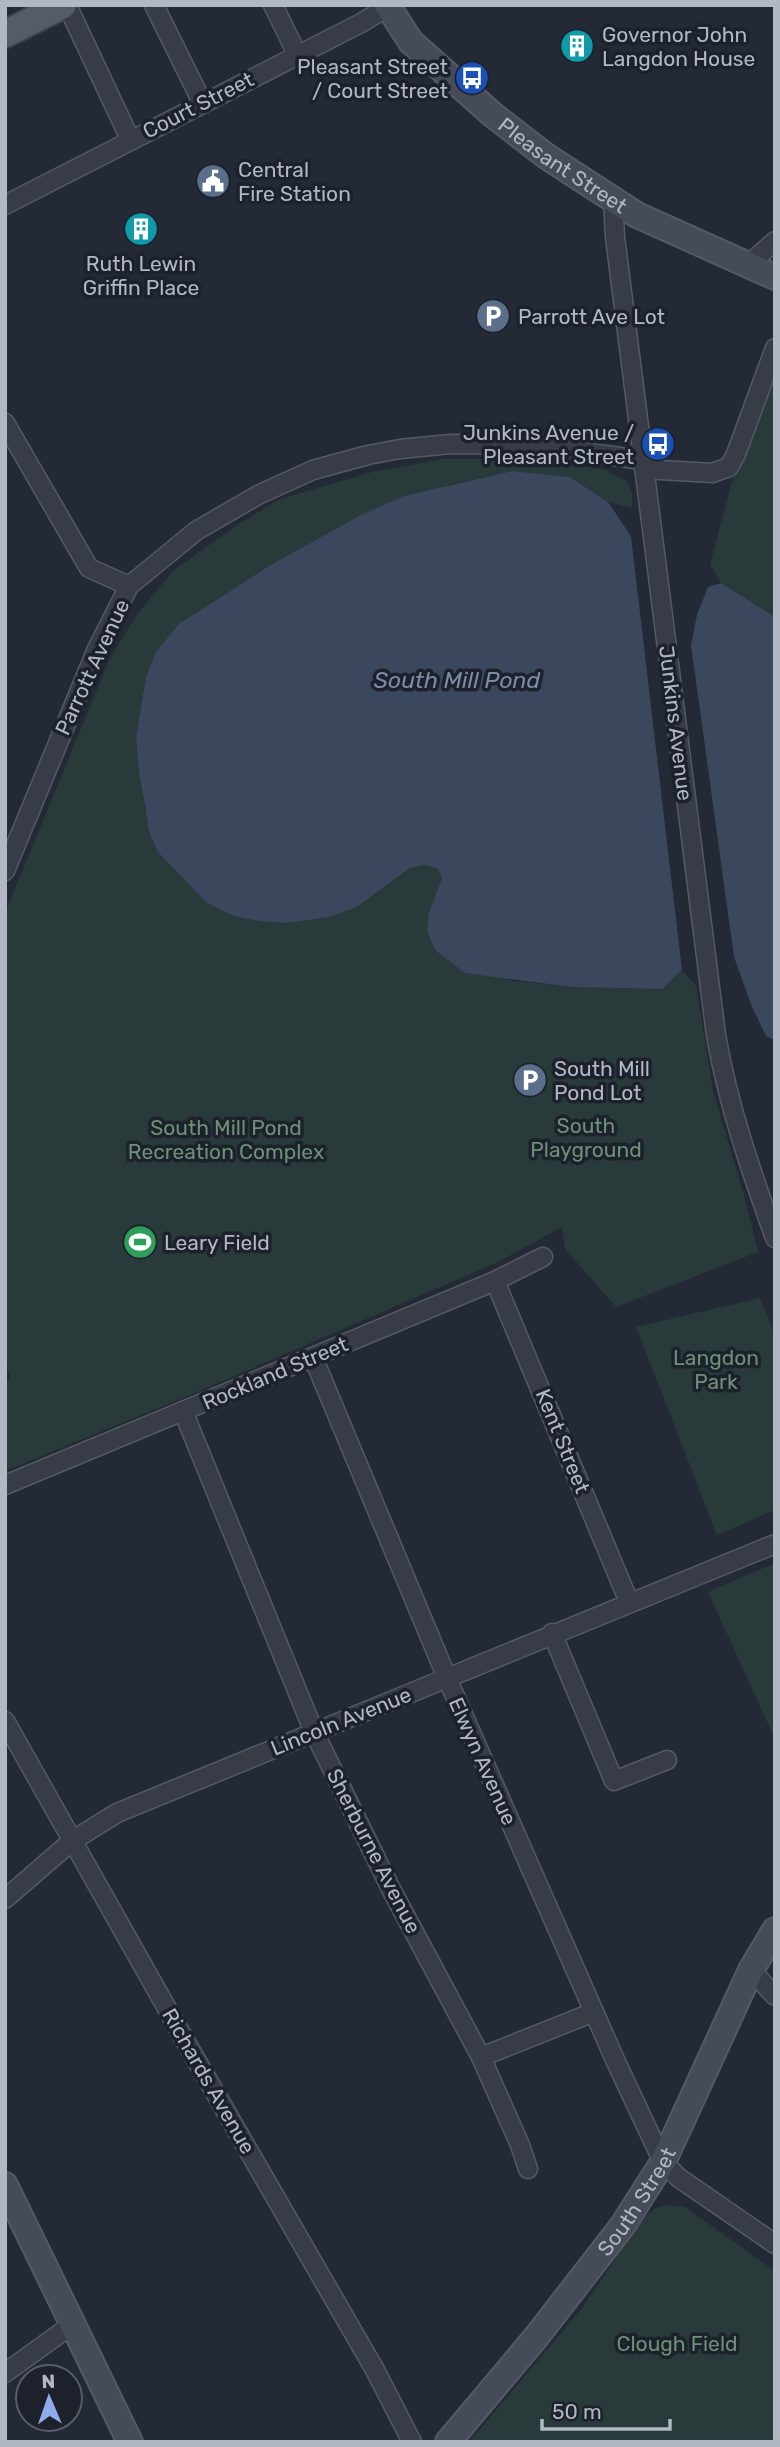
<svg xmlns="http://www.w3.org/2000/svg" width="780" height="2447" viewBox="0 0 780 2447" font-family="Rubik,sans-serif">
<style>
.green{fill:#293a3b}
.water{fill:#3a475d}
.lines{fill:none;stroke-linecap:round;stroke-linejoin:round}
.street-casing{stroke:#545a65;stroke-width:21}
.secondary-casing{stroke:#545a65;stroke-width:28}
.primary-casing{stroke:#404550;stroke-width:30}
.street{stroke:#373c47;stroke-width:18}
.secondary{stroke:#454b59;stroke-width:24}
.primary{stroke:#555b67;stroke-width:26}
.labels{text-anchor:middle;dominant-baseline:central;stroke-width:7;stroke-linejoin:round;paint-order:stroke}
.poi-label{font-size:21px;fill:#b1b7c3;stroke:#1c212c;text-anchor:start}
.street-label{font-size:21px;fill:#b1b7c3;stroke:#1c212c}
.park-label{font-size:21px;fill:#6c9177;stroke:#1c212c}
.water-label{font-size:23px;font-style:italic;fill:#7c8ca8;stroke:#1c212c}
</style>
<rect width="100%" height="100%" fill="#232a36"/>
<!-- green -->
<g class="green">
<polygon points="775,364 775,617 721,583 710,564 735,471"/>
<polygon points="442,459 525,459 606,469 610,474 626,480 632,493 632,508 608,502 570,477 512,471 449,485 156,652 146,678 136,736 145,812 234,916 287,923 357,907 410,868 425,865 438,869 507,980 571,987 662,989 682,970 696,986 713,1091 744,1195 758,1252 616,1307 565,1249 562,1227 498,1262 195,1393 5,1471 5,1381 11,1379 5,1360 5,913 110,658 138,613 174,570 240,523 280,499 372,472"/>
<polygon points="760,1298 775,1334 775,1510 717,1535 636,1327"/>
<polygon points="775,1563 775,1739 708,1592"/>
<polygon points="668,2205 685,2207 775,2271 775,2442 469,2442 583,2307 643,2218 656,2208"/>
</g>
<!-- water -->
<g class="water">
<polygon points="512,471 570,477 608,502 631,536 682,970 662,989 571,987 465,973 435,950 427,931 429,913 442,878 438,869 425,865 410,868 357,907 329,917 287,923 260,921 234,916 207,903 158,852 149,831 139,771 136,736 146,677 156,652 179,624 269,566 361,515 404,496"/>
<polygon points="721,583 775,617 775,1040 766,1036 752,1007 734,957 691,645 697,615 708,587"/>
</g>
<g class="lines">
<!-- street casing -->
<g class="street-casing">
<g id="street">
<polyline points="67,5 130,139"/>
<polyline points="154,5 202,102"/>
<polyline points="273,5 297,54"/>
<path d="M613,200L615,237L716,1035C728,1105 751,1171 775,1238"/>
<polyline points="5,205 361,23 391,5"/>
<polyline points="747,266 775,241"/>
<polyline points="5,423 89,568 129,586"/>
<polyline points="644,469 712,473 729,467 736,454 775,348"/>
<polyline points="5,871 97,649 129,586 196,531 258,495 313,470 368,455 400,449 451,444 528,445 643,460"/>
<polyline points="495,1281 629,1602"/>
<polyline points="313,1357 447,1678 616,2062 663,2162 679,2178 775,2244"/>
<polyline points="183,1411 314,1732 392,1891 481,2057 594,2012"/>
<polyline points="5,1485 495,1281 543,1257"/>
<polyline points="552,1633 614,1781 667,1760"/>
<polyline points="5,1721 191,2051 375,2370 412,2442"/>
<polyline points="5,1899 72,1841 117,1813 775,1544"/>
<polyline points="751,1970 775,1996"/>
<polyline points="481,2057 520,2145 528,2169"/>
<polyline points="5,2373 73,2324"/>
</g>
</g>
<!-- secondary casing -->
<g class="secondary-casing">
<g id="secondary">
<path id="s1" d="M387,5L411,42L493,115L546,156L637,215L775,277"/>
<polyline points="5,2185 130,2442"/>
<path id="s2" d="M448,2442L537,2336L623,2225L663,2162L751,1970L775,1930"/>
</g>
</g>
<!-- primary casing -->
<g class="primary-casing">
<polyline id="primary" points="5,34 63,5"/>
</g>
<!-- street -->
<use href="#street" class="street"/>
<!-- secondary -->
<use href="#secondary" class="secondary"/>
<!-- primary -->
<use href="#primary" class="primary"/>
</g>
<!-- icons -->
<defs>
<g id="building-disc" transform="scale(1.75)"><circle r="9.5" fill="#0f9aa8" stroke="#1c212c"/><path d="M-4-6H4V6H1V3H-1V6H-4ZM-2.5-4.3h1.7v1.8h-1.7ZM.8-4.3h1.7v1.8H.8ZM-2.5-1h1.7V.8h-1.7ZM.8-1h1.7V.8H.8Z" fill="#fff"/></g>
<g id="bus-disc" transform="scale(1.75)"><circle r="9.5" fill="#1a4fb4" stroke="#1c212c"/><path d="M-5-6H5V4H4V6H2V4H-2V6H-4V4H-5ZM-3.5-4V0h7V-4ZM-3.5 1.2v1.5H-2V1.2ZM2 1.2v1.5H3.5V1.2Z" fill="#fff"/></g>
<g id="civic-disc" transform="scale(1.75)"><circle r="9.5" fill="#5c6f8a" stroke="#1c212c"/><path d="M-.6-6.5H3V-4.5H.6V-3L4-1V1h2V6H-6V1h2V-1L-.6-3ZM-1.2 2.5V6h2.4V2.5Z" fill="#fff"/></g>
<g id="parking-disc" transform="scale(1.75)"><circle r="9.5" fill="#5c6f8a" stroke="#1c212c"/><path d="M-3.5-5.5H1a3.5 3.5 0 0 1 0 7H-1V5.5H-3.5ZM-1-3.4V-.6H.8a1.4 1.4 0 0 0 0-2.8Z" fill="#fff"/></g>
<g id="stadium-disc" transform="scale(1.75)"><circle r="9.5" fill="#2e9e5b" stroke="#1c212c"/><path d="M0-5a6.5 5 0 1 0 0 10a6.5 5 0 1 0 0-10ZM-3.5-1.8h7v3.6h-7Z" fill="#fff"/></g>
</defs>
<g fill-rule="evenodd">
<use href="#building-disc" x="577" y="46"/>
<use href="#bus-disc" x="472" y="78"/>
<use href="#civic-disc" x="213" y="181"/>
<use href="#building-disc" x="141" y="229"/>
<use href="#parking-disc" x="493" y="316"/>
<use href="#bus-disc" x="658" y="444"/>
<use href="#parking-disc" x="530" y="1080"/>
<use href="#stadium-disc" x="140" y="1242"/>
</g>
<g class="labels">
<!-- poi labels -->
<g class="poi-label">
<text x="602" y="34">Governor John<tspan x="602" dy="24">Langdon House</tspan></text>
<text x="448" y="66" text-anchor="end">Pleasant Street<tspan x="448" dy="24">/ Court Street</tspan></text>
<text x="238" y="169">Central<tspan x="238" dy="24">Fire Station</tspan></text>
<text x="141" y="263" text-anchor="middle">Ruth Lewin<tspan x="141" dy="24">Griffin Place</tspan></text>
<text x="518" y="316">Parrott Ave Lot</text>
<text x="634" y="432" text-anchor="end">Junkins Avenue /<tspan x="634" dy="24">Pleasant Street</tspan></text>
<text x="554" y="1068">South Mill<tspan x="554" dy="24">Pond Lot</tspan></text>
<text x="164" y="1242">Leary Field</text>
</g>
<!-- street labels -->
<g class="street-label">
<text transform="translate(198 105) rotate(-27)">Court Street</text>
<text stroke="none"><textPath href="#s1" startOffset="240">Pleasant Street</textPath></text>
<text transform="translate(92 667) rotate(-65)">Parrott Avenue</text>
<text transform="translate(676 723) rotate(83)">Junkins Avenue</text>
<text transform="translate(275 1373) rotate(-23)">Rockland Street</text>
<text transform="translate(563 1441) rotate(68)">Kent Street</text>
<text transform="translate(341 1721) rotate(-22)">Lincoln Avenue</text>
<text transform="translate(483 1761) rotate(66)">Elwyn Avenue</text>
<text transform="translate(374 1851) rotate(63)">Sherburne Avenue</text>
<text transform="translate(209 2081) rotate(60)">Richards Avenue</text>
<text stroke="none"><textPath href="#s2" startOffset="306">South Street</textPath></text>
</g>
<!-- park labels -->
<g class="park-label">
<text x="586" y="1125">South<tspan x="586" dy="24">Playground</tspan></text>
<text x="226" y="1127">South Mill Pond<tspan x="226" dy="24">Recreation Complex</tspan></text>
<text x="716" y="1357">Langdon<tspan x="716" dy="24">Park</tspan></text>
<text x="677" y="2343">Clough Field</text>
</g>
<!-- water labels -->
<g class="water-label">
<text x="457" y="680">South Mill Pond</text>
</g>
</g>
<!-- border -->
<rect width="780" height="2447" fill="none" stroke="#b1b7c3" stroke-width="14"/>
<!-- north arrow -->
<g transform="translate(49 2398) rotate(358)"><circle r="33" fill="#1c212c" stroke="#585d68" stroke-width="2"/>
<path d="M0-5L12 26L0 18L-12 26Z" fill="#8eaceb"/>
<text y="-10" font-size="19" font-weight="bold" text-anchor="middle" fill="#b1b7c3">N</text>
</g>
<!-- scale -->
<path d="M542 2419v10h128v-10" fill="none" stroke="#b1b7c3" stroke-width="3.5"/>
<text x="552" y="2419" font-size="21" fill="#b1b7c3" stroke="#1c212c" stroke-width="5" paint-order="stroke">50 m</text>
</svg>
